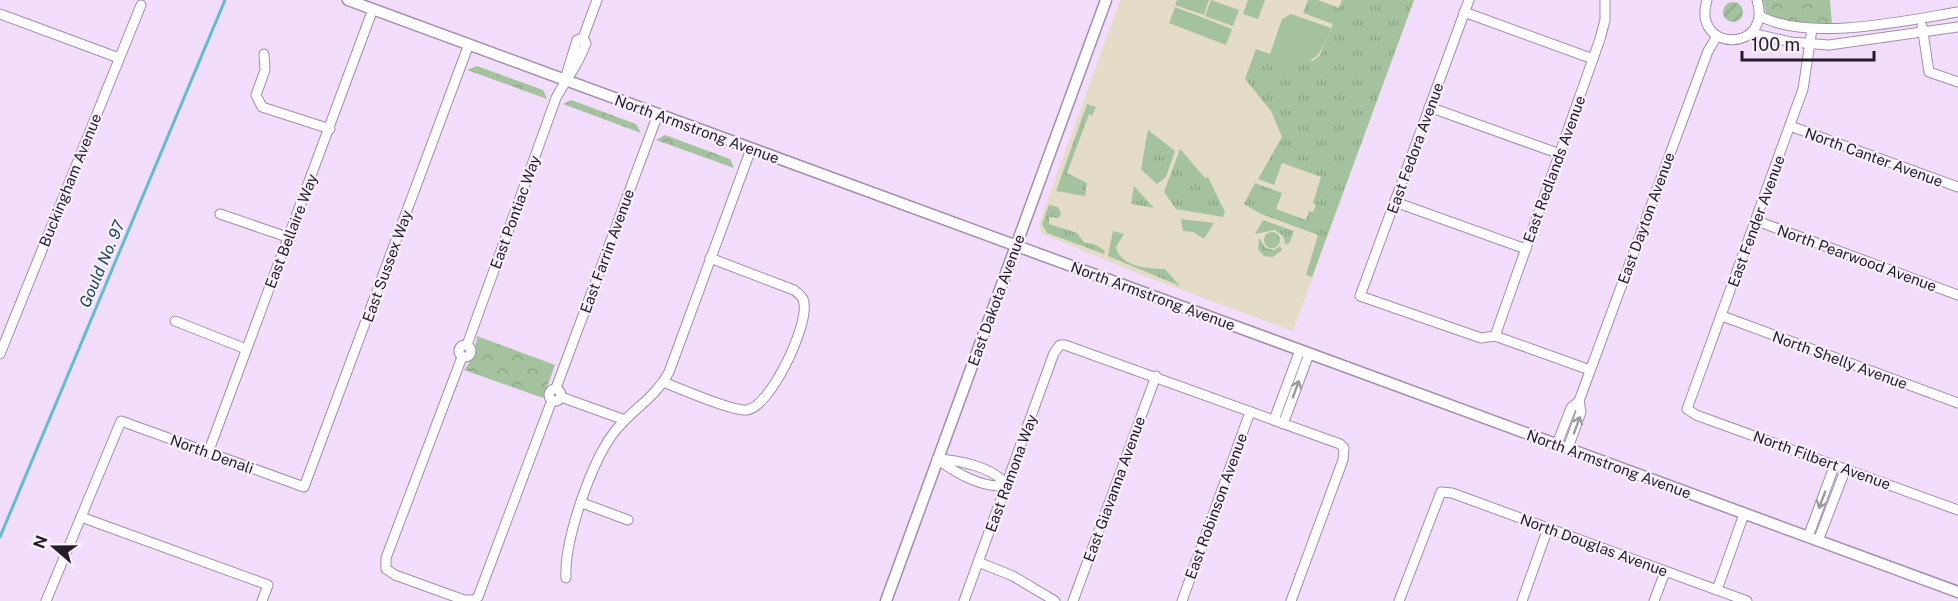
<svg xmlns="http://www.w3.org/2000/svg" width="1958" height="601" viewBox="0 0 1958 601" font-family="'Public Sans',sans-serif">
<style>
.education{fill:#e4dcc6}
.grass{fill:url(#grass-tufts)}
.forest{fill:url(#forest-crowns)}
.garden{fill:url(#garden-furrows)}
.pitch{fill:#a4c29d}
.lines{fill:none;stroke-linecap:round;stroke-linejoin:round}
.stream{stroke:#63bcd0;stroke-width:3}
.minor-casing{stroke:#a18eac;stroke-width:11}
.tertiary-casing{stroke:#a18eac;stroke-width:13}
.minor{stroke:#fff;stroke-width:9}
.tertiary{stroke:#fff;stroke-width:10}
.oneway{stroke:#9c999e}
.labels{text-anchor:middle;dominant-baseline:central;stroke-width:4.5;stroke-linejoin:round;paint-order:stroke}
.street-label{font-size:15px;fill:#241c28;stroke:#f8f0fd}
.water-label{font-size:16px;font-style:italic;fill:#1c454e;stroke:#f8f0fd}
</style>
<defs>
<pattern id="grass-tufts" width="24" height="20" patternUnits="userSpaceOnUse" patternTransform="scale(1.5)"><rect width="24" height="20" fill="#a4c29d"/><path d="M3 7l-1-3M5 7V3M7 7l1-3M15 17l-1-3M17 17v-4M19 17l1-3" fill="none" stroke="#8da687"/></pattern>
<pattern id="forest-crowns" width="20" height="18" patternUnits="userSpaceOnUse" patternTransform="scale(1.5)"><rect width="20" height="18" fill="#a4c29d"/><path d="M2 6a3 3 0 1 1 6 0M12 15a3 3 0 1 1 6 0" fill="none" stroke="#8da687"/></pattern>
<pattern id="garden-furrows" width="10" height="10" patternUnits="userSpaceOnUse" patternTransform="scale(1.5)"><rect width="10" height="10" fill="#a4c29d"/><path d="M-1 1l2-2M0 10L10 0M9 11l2-2" fill="none" stroke="#8da687"/></pattern>
</defs>
<rect width="100%" height="100%" fill="#f2ddfd"/>
<!-- education -->
<polygon class="education" points="1120,0 1414,0 1293,331 1144,276 1041,233 1039,224"/>
<!-- grass -->
<g class="grass">
<polygon points="1308,0 1318,0 1339,8 1342,0 1414,0 1312,277 1306,275 1318,235 1261,214 1244,204 1255,183 1282,193 1276,209 1306,220 1309,211 1313,212 1316,205 1313,203 1321,177 1282,163 1274,185 1258,179 1282,137 1271,111 1245,79 1256,49 1270,54 1313,61 1320,55 1333,24 1303,13"/>
<polygon points="1087,104 1096,107 1092,116 1089,114 1067,173 1087,183 1085,196 1056,191"/>
<polygon points="1148,130 1175,151 1166,177 1157,184 1141,169"/>
<polygon points="1180,149 1205,178 1208,177 1225,212 1223,217 1176,209 1164,192"/>
<polygon points="1134,186 1154,208 1131,204"/>
<polygon points="1049,205 1058,207 1061,213 1059,218 1049,217 1049,224 1077,233 1084,242 1096,245 1105,251 1104,254 1047,233 1042,224"/>
<polygon points="1181,219 1214,223 1204,239 1193,232 1183,231"/>
<polygon points="1263,220 1294,231 1290,242 1286,245 1283,236 1275,230 1255,234"/>
<path d="M1113,231L1124,234L1116,247C1120,267 1150,269 1165,269L1180,286L1108,256Z"/>
<polygon points="1259,238 1266,248 1274,250 1280,246 1282,250 1273,257 1264,256 1258,249"/>
</g>
<!-- forest -->
<g class="forest">
<polygon points="1248,0 1265,0 1258,19 1243,14"/>
<path d="M1763,0H1830L1832,24C1812,25 1783,26 1766,13Z"/>
<polygon points="477,66 543,90 547,99 467,70"/>
<polygon points="571,100 636,124 641,133 563,104"/>
<polygon points="665,135 730,159 734,168 656,140"/>
<circle cx="1272" cy="240" r="8"/>
<polygon points="477,336 555,365 543,398 464,370 475,355"/>
</g>
<!-- garden -->
<circle class="garden" cx="1733" cy="12" r="10"/>
<!-- pitch -->
<g class="pitch">
<polygon points="1177,0 1209,0 1204,15 1175,5"/>
<polygon points="1211,0 1239,10 1233,26 1205,16"/>
<polygon points="1175,7 1232,29 1226,45 1169,23"/>
<path d="M1291,14L1331,28C1316,68 1309,66 1270,54L1282,19Z"/>
</g>
<g class="lines">
<!-- stream -->
<polyline class="stream" points="0,537 225,0"/>
<!-- minor casing -->
<g class="minor-casing">
<g id="minor">
<polyline points="1469,0 1360,296 1481,338 1495,336 1590,370"/>
<path d="M1707,0C1691,53 1773,53 1757,0"/>
<polyline points="1464,12 1593,59"/>
<polyline points="0,14 119,58"/>
<path d="M1760,16C1809,42 1904,21 1958,12"/>
<polyline points="1922,26 1929,72 1958,82"/>
<polyline points="1812,29 1803,89 1687,409 1696,415 1958,510"/>
<polyline points="1751,33 1790,42 1829,45 1958,27"/>
<polyline points="264,54 265,70 256,95 262,107 330,129"/>
<polyline points="565,79 577,40 583,38 597,0"/>
<polyline points="1429,107 1560,154"/>
<polyline points="1790,126 1958,187"/>
<polyline points="1395,202 1526,249"/>
<polyline points="220,214 290,238"/>
<polyline points="1757,221 1958,295"/>
<polyline points="1722,316 1958,403"/>
<polyline points="175,321 246,349"/>
<polyline points="1495,336 1600,39 1605,20 1605,0"/>
<circle cx="465" cy="351" r="6"/>
<path d="M467,345L556,98C566,79 579,64 586,43L583,38"/>
<polyline points="0,354 141,5"/>
<polyline points="462,357 386,558 386,569 395,575 464,600 474,600 478,597 552,400"/>
<path d="M663,382C679,388 733,412 747,410C771,406 808,326 804,304C804,297 799,294 794,290L710,258"/>
<polyline points="556,388 658,114"/>
<circle cx="555" cy="395" r="6"/>
<polyline points="561,397 625,420"/>
<polyline points="1274,420 1300,350"/>
<polyline points="1283,424 1309,354"/>
<polyline points="1557,444 1571,408 1579,401 1708,51 1717,36"/>
<polyline points="1568,448 1581,412 1579,401"/>
<polyline points="208,453 373,9"/>
<path d="M937,459C958,460 994,467 1006,485C985,490 954,472 937,459Z"/>
<polyline points="582,503 628,520"/>
<polyline points="81,517 268,585 262,601"/>
<polyline points="1808,537 1835,464"/>
<polyline points="1818,541 1846,468"/>
<polyline points="978,562 1013,576 1055,601"/>
<path d="M566,578C564,540 592,459 616,430C633,409 656,397 669,372L751,149"/>
<polyline points="1717,590 1744,514"/>
<polyline points="46,601 121,421 304,487 469,44"/>
<polyline points="964,601 1054,353 1060,345 1065,345 1340,444 1344,448 1343,460 1291,601"/>
<polyline points="1073,601 1156,376"/>
<polyline points="1182,601 1250,412"/>
<polyline points="1399,601 1441,492 1452,493 1747,601"/>
<polyline points="1522,601 1548,528"/>
<polyline points="1654,601 1665,572"/>
</g>
</g>
<!-- tertiary casing -->
<g class="tertiary-casing">
<g id="tertiary">
<polyline points="348,0 1958,592"/>
<polyline points="886,601 1106,0"/>
</g>
</g>
<!-- minor -->
<use href="#minor" class="minor"/>
<!-- tertiary -->
<use href="#tertiary" class="tertiary"/>
</g>
<!-- one-way arrows -->
<defs><path id="oneway-shaft" d="M-6 0H5M1.5-3L5.5 0L1.5 3" fill="none" stroke-width="1.6" stroke-linecap="round" stroke-linejoin="round" transform="scale(1.5)"/></defs>
<g class="oneway">
<use href="#oneway-shaft" transform="translate(1296 389) rotate(-70)"/>
<use href="#oneway-shaft" transform="translate(1577 425) rotate(-70)"/>
<use href="#oneway-shaft" transform="translate(1822 500) rotate(111)"/>
</g>
<g class="labels">
<!-- street labels -->
<g class="street-label">
<text transform="translate(697 129) rotate(20)">North Armstrong Avenue</text>
<text transform="translate(1415 148) rotate(-70)">East Fedora Avenue</text>
<text transform="translate(1874 157) rotate(20)">North Canter Avenue</text>
<text transform="translate(1554 169) rotate(-70)">East Redlands Avenue</text>
<text transform="translate(70 180) rotate(-68)">Buckingham Avenue</text>
<text transform="translate(515 212) rotate(-70)">East Pontiac Way</text>
<text transform="translate(1646 218) rotate(-70)">East Dayton Avenue</text>
<text transform="translate(1756 221) rotate(-70)">East Fender Avenue</text>
<text transform="translate(291 231) rotate(-69)">East Bellaire Way</text>
<text transform="translate(607 251) rotate(-70)">East Farrin Avenue</text>
<text transform="translate(1857 258) rotate(20)">North Pearwood Avenue</text>
<text transform="translate(387 266) rotate(-70)">East Sussex Way</text>
<text transform="translate(1153 296) rotate(20)">North Armstrong Avenue</text>
<text transform="translate(996 300) rotate(-70)">East Dakota Avenue</text>
<text transform="translate(1840 360) rotate(20)">North Shelly Avenue</text>
<text transform="translate(212 454) rotate(20)">North Denali</text>
<text transform="translate(1822 460) rotate(20)">North Filbert Avenue</text>
<text transform="translate(1609 464) rotate(20)">North Armstrong Avenue</text>
<text transform="translate(1011 473) rotate(-70)">East Ramona Way</text>
<text transform="translate(1114 489) rotate(-70)">East Giavanna Avenue</text>
<text transform="translate(1216 506) rotate(-70)">East Robinson Avenue</text>
<text transform="translate(1594 545) rotate(20)">North Douglas Avenue</text>
</g>
<!-- water labels -->
<g class="water-label">
<text transform="translate(102 264) rotate(-67)">Gould No. 97</text>
</g>
</g>
<!-- north arrow -->
<g transform="translate(54 547) rotate(290)" stroke="#f8f0fd" stroke-width="4.5" paint-order="stroke">
<path d="M0-4.5L10 22L0 15L-10 22Z" fill="#241c28"/>
<text y="-9" font-size="16" font-weight="bold" text-anchor="middle" fill="#241c28">N</text>
</g>
<!-- scale -->
<path d="M1742 51v9h132v-9" fill="none" stroke="#241c28" stroke-width="3"/>
<text x="1751" y="51" font-size="18" fill="#241c28" stroke="#f8f0fd" stroke-width="4.5" paint-order="stroke">100 m</text>
</svg>
